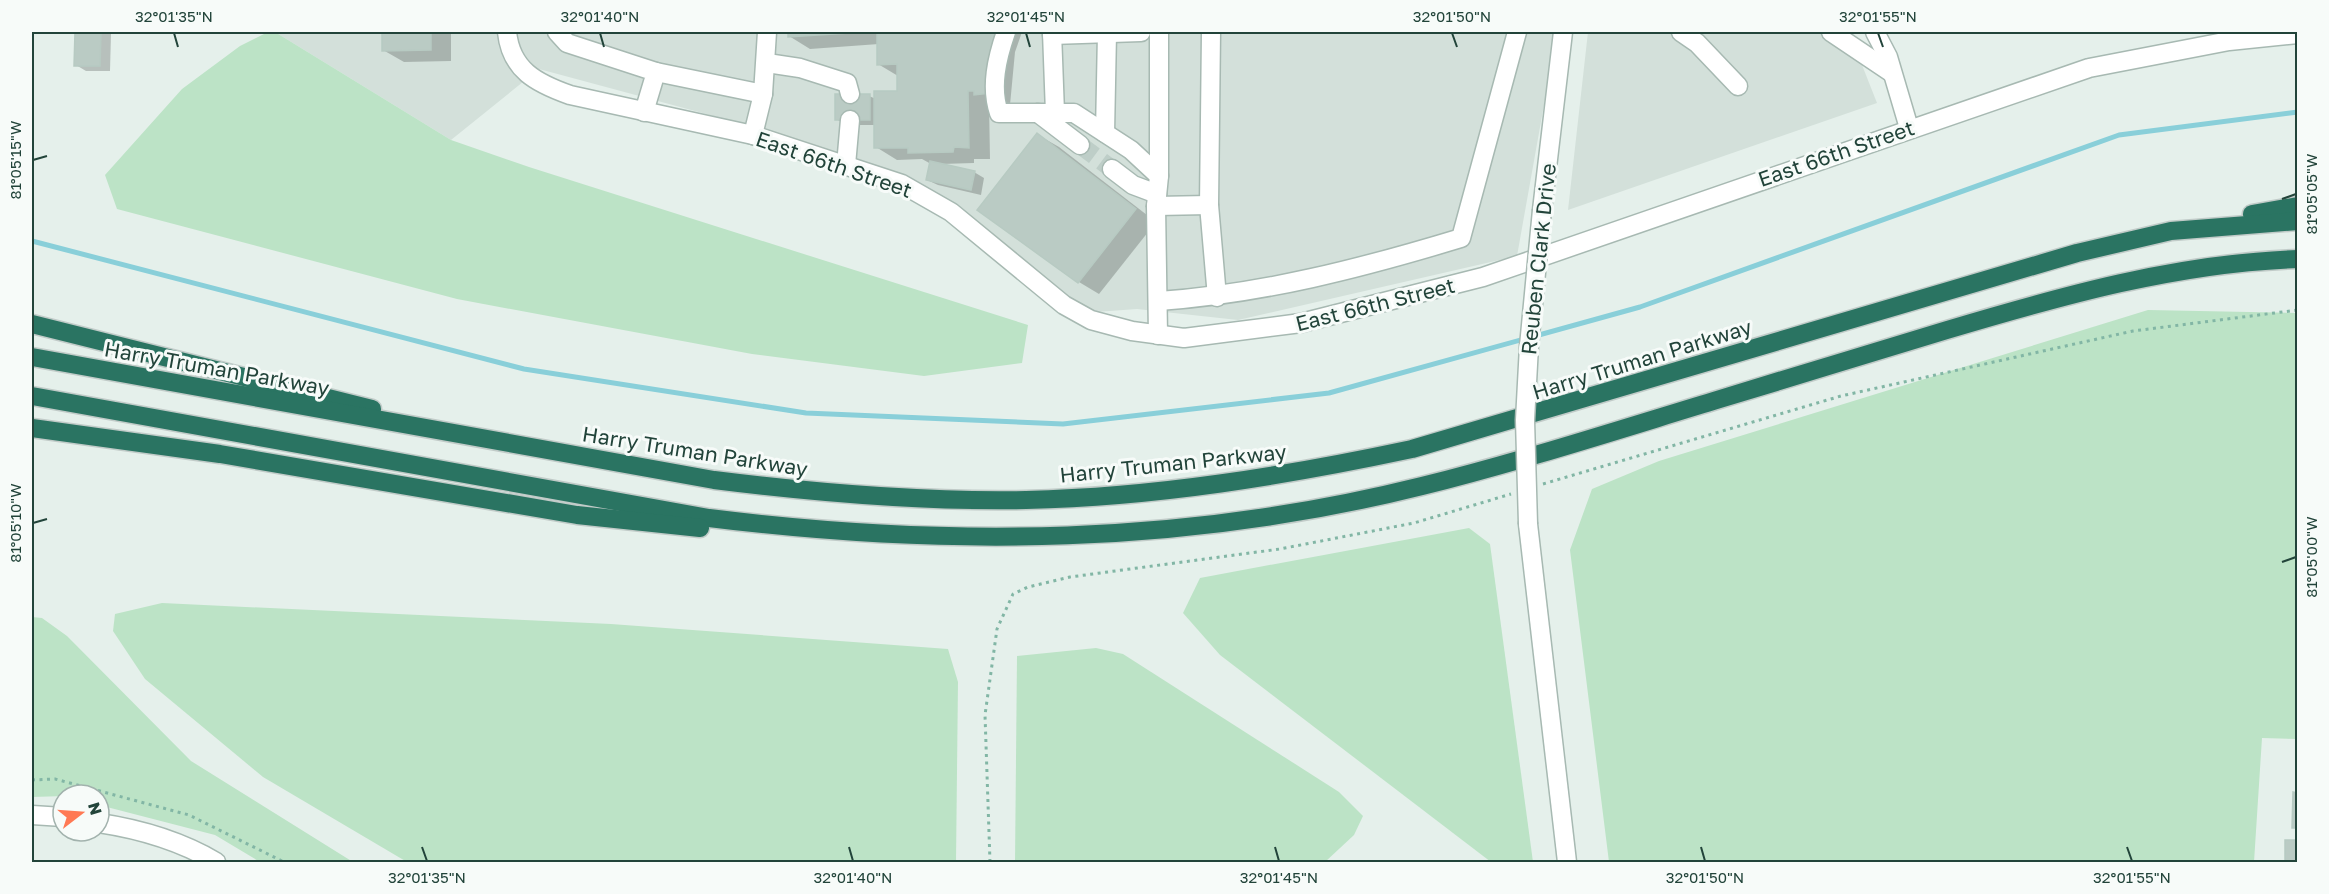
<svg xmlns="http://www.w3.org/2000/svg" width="2329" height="894" viewBox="0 0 2329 894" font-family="'Golos Text',sans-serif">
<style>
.built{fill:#d3e0da}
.green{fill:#bce3c6}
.shadow{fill:#0003}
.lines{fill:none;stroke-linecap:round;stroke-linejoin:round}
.stream{stroke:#89cfd9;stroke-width:5}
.building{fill:#bacbc4;stroke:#b7cac2;stroke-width:1.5}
.minor-tunnel{stroke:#becec8;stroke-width:18;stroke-dasharray:18 9;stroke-linecap:butt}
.minor-casing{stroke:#a7b9b2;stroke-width:21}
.highway-casing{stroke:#c1cbc8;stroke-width:21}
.path{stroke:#82b6a5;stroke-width:3;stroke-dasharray:3 4.5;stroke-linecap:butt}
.minor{stroke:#fff;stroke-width:18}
.highway{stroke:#2a7462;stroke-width:18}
.minor-bridge-casing{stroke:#a7b9b2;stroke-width:21;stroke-linecap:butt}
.minor-bridge{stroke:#fff;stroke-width:18}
.ticks{fill:none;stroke:#22443a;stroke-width:2}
.labels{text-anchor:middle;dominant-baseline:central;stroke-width:6;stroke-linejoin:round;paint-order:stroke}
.street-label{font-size:21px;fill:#22443a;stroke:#f7fbf9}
.neatline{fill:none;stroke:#22443a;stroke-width:2}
.ticks-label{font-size:15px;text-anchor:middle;fill:#22443a}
</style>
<rect width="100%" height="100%" fill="#e5f0eb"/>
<!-- built -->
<g class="built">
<polygon points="275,32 1557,32 1517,256 1238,320 1137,309 1096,312 1076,305 911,178 747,125 539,69 451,140"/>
<polygon points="1588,32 1849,32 1877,103 1568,210"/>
</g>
<!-- green -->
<g class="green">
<polygon points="268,32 275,32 451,140 529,167 1028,325 1022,363 924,376 752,354 457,299 117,209 105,175 182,89 240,46"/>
<polygon points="2148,310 2297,313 2297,739 2262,738 2254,862 1609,862 1570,550 1592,489 1659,461"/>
<polygon points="1469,528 1490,544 1533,862 1491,862 1220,655 1183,613 1200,578"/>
<polygon points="162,603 611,624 948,649 958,682 956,862 407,862 263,777 145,679 113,631 115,614"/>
<polygon points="32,617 42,618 67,636 191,761 353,862 260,862 215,835 99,805 99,795 32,797"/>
<polygon points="1096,648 1123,654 1339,792 1363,816 1354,835 1325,862 1015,862 1017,656"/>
</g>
<!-- shadow -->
<g class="shadow">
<polygon points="76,32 111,34 110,71 86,71 76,65"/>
<polygon points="383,32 451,32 451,61 404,62 383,50"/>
<polygon points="789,32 1022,32 1015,52 1010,105 989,102 990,159 974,159 974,163 941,164 974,172 984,178 981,195 938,185 927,180 931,164 922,159 897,160 876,147 876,125 847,125 836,119 869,96 876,99 899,92 898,76 878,64 879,44 810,49 789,36"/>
<polygon points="1038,135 1059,147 1156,222 1099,294 1079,282"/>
</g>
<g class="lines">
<!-- stream -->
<polyline class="stream" points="32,241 524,369 806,413 1063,424 1329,393 1640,307 2119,135 2298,112"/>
</g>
<!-- building -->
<g class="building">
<polygon points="75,32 101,32 100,66 74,66"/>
<polygon points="382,32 431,32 431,50 382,51"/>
<polygon points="788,32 865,32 788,37"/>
<polygon points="877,32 997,32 990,93 974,95 974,91 968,91 969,148 954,147 953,152 908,153 908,148 874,148 874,91 897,91 897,64 877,65"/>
<rect x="835" y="94" width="35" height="26"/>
<polygon points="1037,133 1136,209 1078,283 977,210"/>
<polygon points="930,161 975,171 971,190 926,180"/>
<polygon points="2293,792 2298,793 2298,828 2292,828"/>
<rect x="2285" y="840" width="13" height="22"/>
</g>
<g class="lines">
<!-- minor-tunnel -->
<polyline class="minor-tunnel" points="1080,145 1112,169"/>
<!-- minor casing -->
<g class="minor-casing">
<g id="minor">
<path d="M507,32C511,70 536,83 570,95L753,135L902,184L951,212L1064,305L1091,320L1132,331L1184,338L1301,323L1483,277L2089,68L2229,41L2298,34"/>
<polyline points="557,32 567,43 656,72 644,112"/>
<path d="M1006,32C997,58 990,87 999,113H1074L1131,150L1159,176L1156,206L1158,335"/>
<polyline points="1052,32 1055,113"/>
<polyline points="1211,32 1209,205 1217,297"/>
<polyline points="1681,32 1697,43 1738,86"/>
<polyline points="1831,32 1892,73"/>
<polyline points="1875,32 1888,57 1909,128"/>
<polyline points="1052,35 1141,32"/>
<polyline points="767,63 800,68 847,83 850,94"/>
<polyline points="656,72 763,94"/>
<polyline points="1038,113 1080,145"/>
<polyline points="1105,133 1107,33"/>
<polyline points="753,135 763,94 767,32"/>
<polyline points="846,165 850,120"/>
<polyline points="1112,169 1133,185 1157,194"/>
<polyline points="1159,176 1159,32"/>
<polyline points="1156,206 1209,205"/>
<polyline points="1542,210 1563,32"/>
<path d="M1159,301C1262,294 1362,268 1461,238L1517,32"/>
<polyline points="1528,524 1567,862"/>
<polyline points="32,815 63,817"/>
<path d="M99,823C139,829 182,842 216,862"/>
</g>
</g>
<!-- highway casing -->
<g class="highway-casing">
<g id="highway">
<polyline points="2252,214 2298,206"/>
<polyline points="32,324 372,409"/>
<path d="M32,357L714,480C818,493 921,502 1026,500C1156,497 1285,476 1412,449L2077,253L2171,231L2298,221"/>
<path d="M32,396L709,518C950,548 1186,545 1422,486C1522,461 1621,429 1720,399C1796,376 1871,353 1947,330C2061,296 2177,263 2298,259"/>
<polyline points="32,428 220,454 577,515 700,528"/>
</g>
</g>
<!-- path -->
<g class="path">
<polyline points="1543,484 1841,396 2133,331 2298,310"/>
<polyline points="32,780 55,779 189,815 284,862"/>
<polyline points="990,862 985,715 997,629 1013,594 1028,587 1070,577 1280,549 1414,523 1511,494"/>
</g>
<!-- minor -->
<use href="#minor" class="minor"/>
<!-- highway -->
<use href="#highway" class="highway"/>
<!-- minor-bridge casing -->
<g class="minor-bridge-casing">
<polyline id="minor-bridge" points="1528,524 1525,420 1529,346 1542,210"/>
</g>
<!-- minor-bridge -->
<use href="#minor-bridge" class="minor-bridge"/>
</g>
<!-- ticks -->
<path class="ticks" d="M174,33L178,47M600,33L604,47M1026,33L1030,47M1452,33L1457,47M1878,33L1883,47M33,160L47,156M2282,199L2296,194M33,523L47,519M2282,562L2296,557M422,847L427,861M849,847L853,861M1275,847L1279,861M1701,847L1705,861M2127,847L2132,861"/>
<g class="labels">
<!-- street labels -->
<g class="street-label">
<text transform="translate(1836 153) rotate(-19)">East 66th Street</text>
<text transform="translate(834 164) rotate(19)">East 66th Street</text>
<text transform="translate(1538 259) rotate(-84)">Reuben Clark Drive</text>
<text transform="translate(1375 304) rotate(-14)">East 66th Street</text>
<text transform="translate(1642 359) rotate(-17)">Harry Truman Parkway</text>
<text transform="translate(217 368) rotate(10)">Harry Truman Parkway</text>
<text transform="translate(695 451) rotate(9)">Harry Truman Parkway</text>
<text transform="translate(1173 463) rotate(-6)">Harry Truman Parkway</text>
</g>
</g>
<!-- border -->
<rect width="2329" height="894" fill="none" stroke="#f7fbf9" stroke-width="66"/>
<!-- north arrow -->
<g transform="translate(81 813) rotate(73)"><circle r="28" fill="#f7fbf9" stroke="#a2b2ad" stroke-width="1.5"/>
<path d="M0-4.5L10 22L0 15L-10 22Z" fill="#ff7954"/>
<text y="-9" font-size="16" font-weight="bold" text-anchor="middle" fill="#22443a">N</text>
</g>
<rect x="33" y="33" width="2263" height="828" class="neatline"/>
<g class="ticks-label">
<text x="174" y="22">32°01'35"N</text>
<text x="600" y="22">32°01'40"N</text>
<text x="1026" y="22">32°01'45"N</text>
<text x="1452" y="22">32°01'50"N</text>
<text x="1878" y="22">32°01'55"N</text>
<text transform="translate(16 160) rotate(-90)" y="5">81°05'15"W</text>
<text transform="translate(2312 194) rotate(-90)" y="5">81°05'05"W</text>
<text transform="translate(16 523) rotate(-90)" y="5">81°05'10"W</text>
<text transform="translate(2312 557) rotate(-90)" y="5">81°05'00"W</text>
<text x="427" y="883">32°01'35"N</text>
<text x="853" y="883">32°01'40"N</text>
<text x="1279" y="883">32°01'45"N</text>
<text x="1705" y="883">32°01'50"N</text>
<text x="2132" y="883">32°01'55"N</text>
</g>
</svg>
